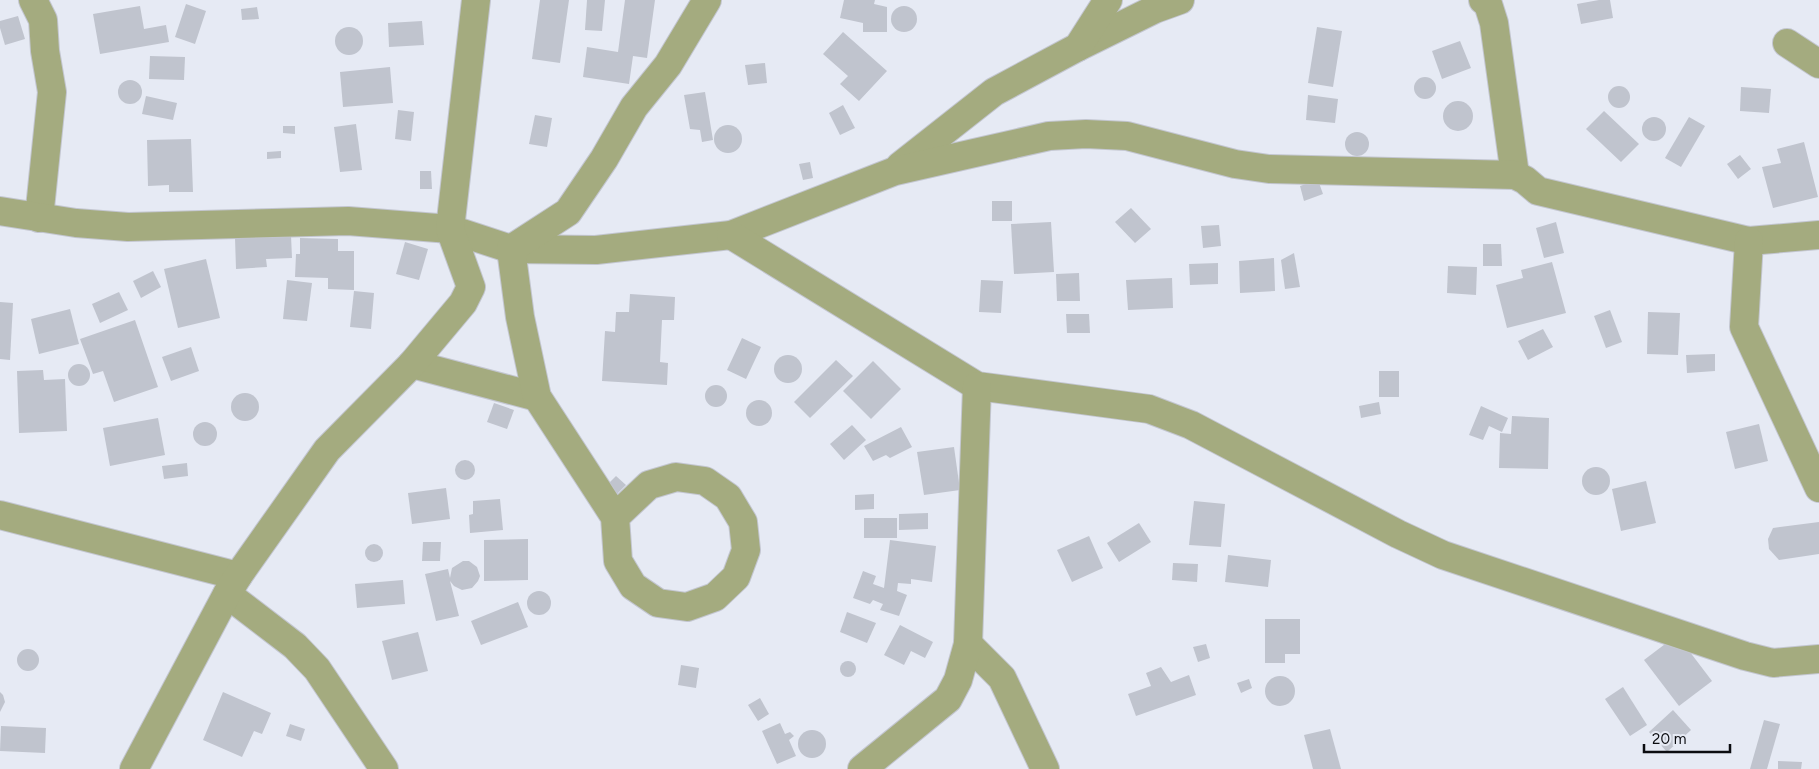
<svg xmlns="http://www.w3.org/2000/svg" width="1819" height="769" viewBox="0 0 1819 769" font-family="Figtree,sans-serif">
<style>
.building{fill:#c0c4ce}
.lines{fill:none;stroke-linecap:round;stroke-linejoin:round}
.minor-casing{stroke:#c3c6d0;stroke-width:30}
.minor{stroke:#a4ab7f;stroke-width:28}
</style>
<rect width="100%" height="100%" fill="#e6eaf4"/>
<!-- building -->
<g class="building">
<polygon points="540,0 569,0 560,63 532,59"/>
<polygon points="587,0 605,0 602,31 585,30"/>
<polygon points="625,0 655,0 647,58 633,56 629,84 583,77 587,47 618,52"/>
<polygon points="844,0 875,0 874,4 887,7 887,32 863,32 863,23 840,18"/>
<polygon points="1599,0 1610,0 1613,18 1581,24 1577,4"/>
<polygon points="186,4 206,11 195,44 175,37"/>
<polygon points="140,6 144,29 166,25 169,42 100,54 93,14"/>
<circle cx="904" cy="19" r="13"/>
<polygon points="257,7 259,19 242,20 241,9"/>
<polygon points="18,16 25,39 5,45 0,28 0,21"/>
<polygon points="422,21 424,45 389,47 388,23"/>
<circle cx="349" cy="41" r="14"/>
<polygon points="1317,27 1342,31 1333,87 1308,83"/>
<polygon points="843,32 887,71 859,101 840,84 848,76 823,54"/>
<polygon points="1460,41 1471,68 1442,79 1432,51"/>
<polygon points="150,56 185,57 184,80 149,79"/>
<polygon points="765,63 767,83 748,85 745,65"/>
<polygon points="390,67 393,103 343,107 340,72"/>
<circle cx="1425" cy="88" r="11"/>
<circle cx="130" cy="92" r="12"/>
<circle cx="1619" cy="97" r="11"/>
<polygon points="1741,87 1771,89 1769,113 1740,111"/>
<polygon points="705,92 713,140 702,142 700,130 690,129 684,95"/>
<polygon points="1308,95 1338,99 1335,123 1306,120"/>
<polygon points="146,96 177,103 173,120 142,114"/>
<circle cx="1458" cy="116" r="15"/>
<polygon points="843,105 855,128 840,135 829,113"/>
<polygon points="398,110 414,112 411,141 395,139"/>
<polygon points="1604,111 1639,144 1621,162 1586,129"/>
<polygon points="535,115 552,118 547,147 529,144"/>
<circle cx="1654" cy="129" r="12"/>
<polygon points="1689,117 1705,126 1681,167 1665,158"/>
<polygon points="356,124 362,170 340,172 334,127"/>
<circle cx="728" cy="139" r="14"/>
<polygon points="283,126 295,126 295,134 283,133"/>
<circle cx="1357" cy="144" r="12"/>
<polygon points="191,139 193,192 169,192 169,185 148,186 147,140"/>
<polygon points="1804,142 1818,197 1773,208 1762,167 1781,163 1777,149"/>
<polygon points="281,151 281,158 267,159 267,152"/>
<polygon points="1740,155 1751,169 1738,179 1727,164"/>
<polygon points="810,162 813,178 803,180 799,164"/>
<polygon points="420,171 431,171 432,189 420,189"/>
<polygon points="1318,180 1323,194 1304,201 1300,186"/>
<rect x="992" y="201" width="20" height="20"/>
<polygon points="1131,208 1151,229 1135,243 1115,222"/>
<polygon points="1051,222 1054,272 1014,274 1011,224"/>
<polygon points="1556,222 1564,253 1544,258 1536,228"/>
<polygon points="1219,225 1221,246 1203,248 1201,226"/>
<polygon points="291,235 292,258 266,259 267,267 236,269 235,238"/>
<polygon points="300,238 338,239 338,251 354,251 354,290 328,289 328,278 295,277 296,254 300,254"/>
<polygon points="405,242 428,249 419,280 396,274"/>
<polygon points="1483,244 1501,244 1502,266 1483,266"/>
<polygon points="1294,253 1300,287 1285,289 1281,260"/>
<polygon points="1274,258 1275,291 1240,293 1239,261"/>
<polygon points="206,259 220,318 178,328 164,269"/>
<polygon points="1552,262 1566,313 1507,328 1496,285 1523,278 1521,270"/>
<polygon points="1218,263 1218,284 1190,285 1189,264"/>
<polygon points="1448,266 1477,267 1476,295 1447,293"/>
<polygon points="153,271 161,287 141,298 133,281"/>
<polygon points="1079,273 1080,301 1057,301 1056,274"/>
<polygon points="1172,278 1173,308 1128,310 1126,280"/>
<polygon points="287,280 312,283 307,321 283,319"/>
<polygon points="981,280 1003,281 1001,313 979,312"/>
<polygon points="354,291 374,293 371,329 350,327"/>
<polygon points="119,292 128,310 100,323 92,304"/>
<polygon points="630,294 675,297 674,320 662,320 660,362 668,363 667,385 602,381 605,331 615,332 616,312 629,312"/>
<polygon points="0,302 13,303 10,360 0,359"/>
<polygon points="70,309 79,344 39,354 31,319"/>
<polygon points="1610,310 1622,342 1606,348 1594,316"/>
<polygon points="1648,312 1680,313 1678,355 1647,354"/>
<polygon points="1066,314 1089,314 1090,333 1067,333"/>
<polygon points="135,320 158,387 114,402 103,371 93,374 80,339"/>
<polygon points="1543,329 1553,347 1528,360 1518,341"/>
<polygon points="742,338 761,347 746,379 727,370"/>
<polygon points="191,347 199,371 171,381 162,357"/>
<polygon points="1715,354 1715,371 1687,373 1686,355"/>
<circle cx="788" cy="369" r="14"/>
<polygon points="836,360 853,376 810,418 794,402"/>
<polygon points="873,361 901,389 871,419 843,391"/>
<circle cx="79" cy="375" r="11"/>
<polygon points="43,370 44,380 65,379 67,431 19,433 17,371"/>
<rect x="1379" y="371" width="20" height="26"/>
<circle cx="716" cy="396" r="11"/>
<circle cx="245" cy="407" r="14"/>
<circle cx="759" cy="413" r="13"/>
<polygon points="1379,402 1381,414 1361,418 1359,406"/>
<polygon points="494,403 514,410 507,429 487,422"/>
<polygon points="1481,406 1508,418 1502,432 1489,426 1483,440 1469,435"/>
<polygon points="1512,416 1549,418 1548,469 1499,468 1500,433 1511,434"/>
<polygon points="158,418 165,455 110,466 103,428"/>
<circle cx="205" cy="434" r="12"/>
<polygon points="1759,424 1768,461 1735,469 1726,432"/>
<polygon points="852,425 866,440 844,460 830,444"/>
<polygon points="901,427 912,447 890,458 886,455 873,461 864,446"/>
<polygon points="954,447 960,490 924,495 917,452"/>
<circle cx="465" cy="470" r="10"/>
<polygon points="187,463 188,476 164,479 162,466"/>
<circle cx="1596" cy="481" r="14"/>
<polygon points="616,476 626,485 614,497 604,488"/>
<polygon points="1646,481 1656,523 1621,531 1612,489"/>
<polygon points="446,488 450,519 412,524 408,493"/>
<polygon points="874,494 874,509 855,510 855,495"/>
<polygon points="500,499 503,530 470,533 469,515 473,514 473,501"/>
<polygon points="1194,501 1225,504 1221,547 1189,545"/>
<polygon points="928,513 928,529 899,530 899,514"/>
<rect x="864" y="518" width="33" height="20"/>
<polygon points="1819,522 1819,554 1779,560 1769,549 1768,539 1773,528"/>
<polygon points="1139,523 1151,542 1119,562 1107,543"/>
<polygon points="1089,536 1103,568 1072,582 1057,550"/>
<polygon points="528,539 528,580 484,581 484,540"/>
<polygon points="890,540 936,546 932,582 911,579 911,584 898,583 897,591 907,595 899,616 880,610 883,604 873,600 870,604 853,598 863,571 876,576 873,584 884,588"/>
<polygon points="423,542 441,542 440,561 422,561"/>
<circle cx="374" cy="553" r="9"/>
<polygon points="1228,555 1271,560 1268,587 1225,582"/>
<polygon points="463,561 469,561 477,567 480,576 478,581 472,588 462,590 454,586 450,581 459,616 436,621 425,574 448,569 450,578 452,568"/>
<polygon points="1173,563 1198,564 1197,582 1172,580"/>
<polygon points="403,580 405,604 357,608 355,584"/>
<circle cx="539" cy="603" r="12"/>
<polygon points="518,602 528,627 481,645 471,621"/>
<polygon points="847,612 876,623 867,643 840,632"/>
<polygon points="1265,619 1300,619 1300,654 1285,654 1285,663 1265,663"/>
<polygon points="900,625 933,642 925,658 911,651 904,665 884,655"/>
<polygon points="418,632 428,671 392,680 382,641"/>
<polygon points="1677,635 1712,681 1679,706 1644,660"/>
<polygon points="1206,644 1210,658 1198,662 1193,647"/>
<circle cx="28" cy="660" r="11"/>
<circle cx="848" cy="669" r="8"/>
<polygon points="681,665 699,668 696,688 678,685"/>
<polygon points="1161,667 1171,682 1189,675 1196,695 1136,716 1128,694 1151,686 1146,673"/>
<circle cx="1280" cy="691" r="15"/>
<polygon points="1249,679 1252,688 1241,693 1237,683"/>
<polygon points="1623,687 1647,725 1630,736 1605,699"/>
<polygon points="0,692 3,695 5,702 0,712"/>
<polygon points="223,692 271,713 262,734 254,731 242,757 203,740"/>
<polygon points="760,698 769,714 758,721 748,705"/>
<polygon points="1673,710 1691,730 1667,752 1649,732"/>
<polygon points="1764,720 1780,724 1767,769 1750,769"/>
<polygon points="780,723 785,734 790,732 794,736 789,740 796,756 777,764 762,731"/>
<polygon points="290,724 305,729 301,741 286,736"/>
<polygon points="1,726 46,728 45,753 0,751"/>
<polygon points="1330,729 1341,769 1313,769 1304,735"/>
<circle cx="812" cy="744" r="14"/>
<polygon points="1778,761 1802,762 1801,769 1778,769"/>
</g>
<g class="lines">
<!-- minor casing -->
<g class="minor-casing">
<g id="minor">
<polyline points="33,0 43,20 45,51 52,92 39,218"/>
<polyline points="1483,0 1488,4 1494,23 1515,175"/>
<polyline points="1787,43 1819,64"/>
<polyline points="1078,47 1155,9 1180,0"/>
<polyline points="900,166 994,92 1078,47 1108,0"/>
<polyline points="0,211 76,223 128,227 348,221 450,229 511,249 596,250 731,235 895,171 1049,136 1086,134 1127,136 1235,164 1269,169 1515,175 1525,180 1538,191 1749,241 1819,235"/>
<polyline points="731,235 977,386 1149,409 1191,425 1398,534 1443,555 1745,656 1773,663 1819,659"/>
<polyline points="1749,241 1744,327 1819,488"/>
<polyline points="412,364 537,397"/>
<polyline points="0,515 238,576"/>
<polyline points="615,517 649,485 676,477 705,481 728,497 743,522 746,550 736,577 715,597 687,607 658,603 633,586 618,561 615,517 537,397 520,317 511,249 568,212 604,159 634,107 668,65 707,0"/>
<polyline points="227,594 295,646 317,669 384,769"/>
<polyline points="968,644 1002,678 1045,769"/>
<polyline points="134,769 227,594 238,576 327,450 412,364 463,303 471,287 450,229 476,0"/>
<polyline points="862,769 948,699 958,680 968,644 977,386"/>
</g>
</g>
<!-- minor -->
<use href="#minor" class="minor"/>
</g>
<!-- scale -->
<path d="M1644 744v8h86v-8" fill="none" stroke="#0b0c10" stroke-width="2.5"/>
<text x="1652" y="744" font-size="15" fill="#0b0c10" stroke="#e6eaf4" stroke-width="4" paint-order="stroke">20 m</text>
</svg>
